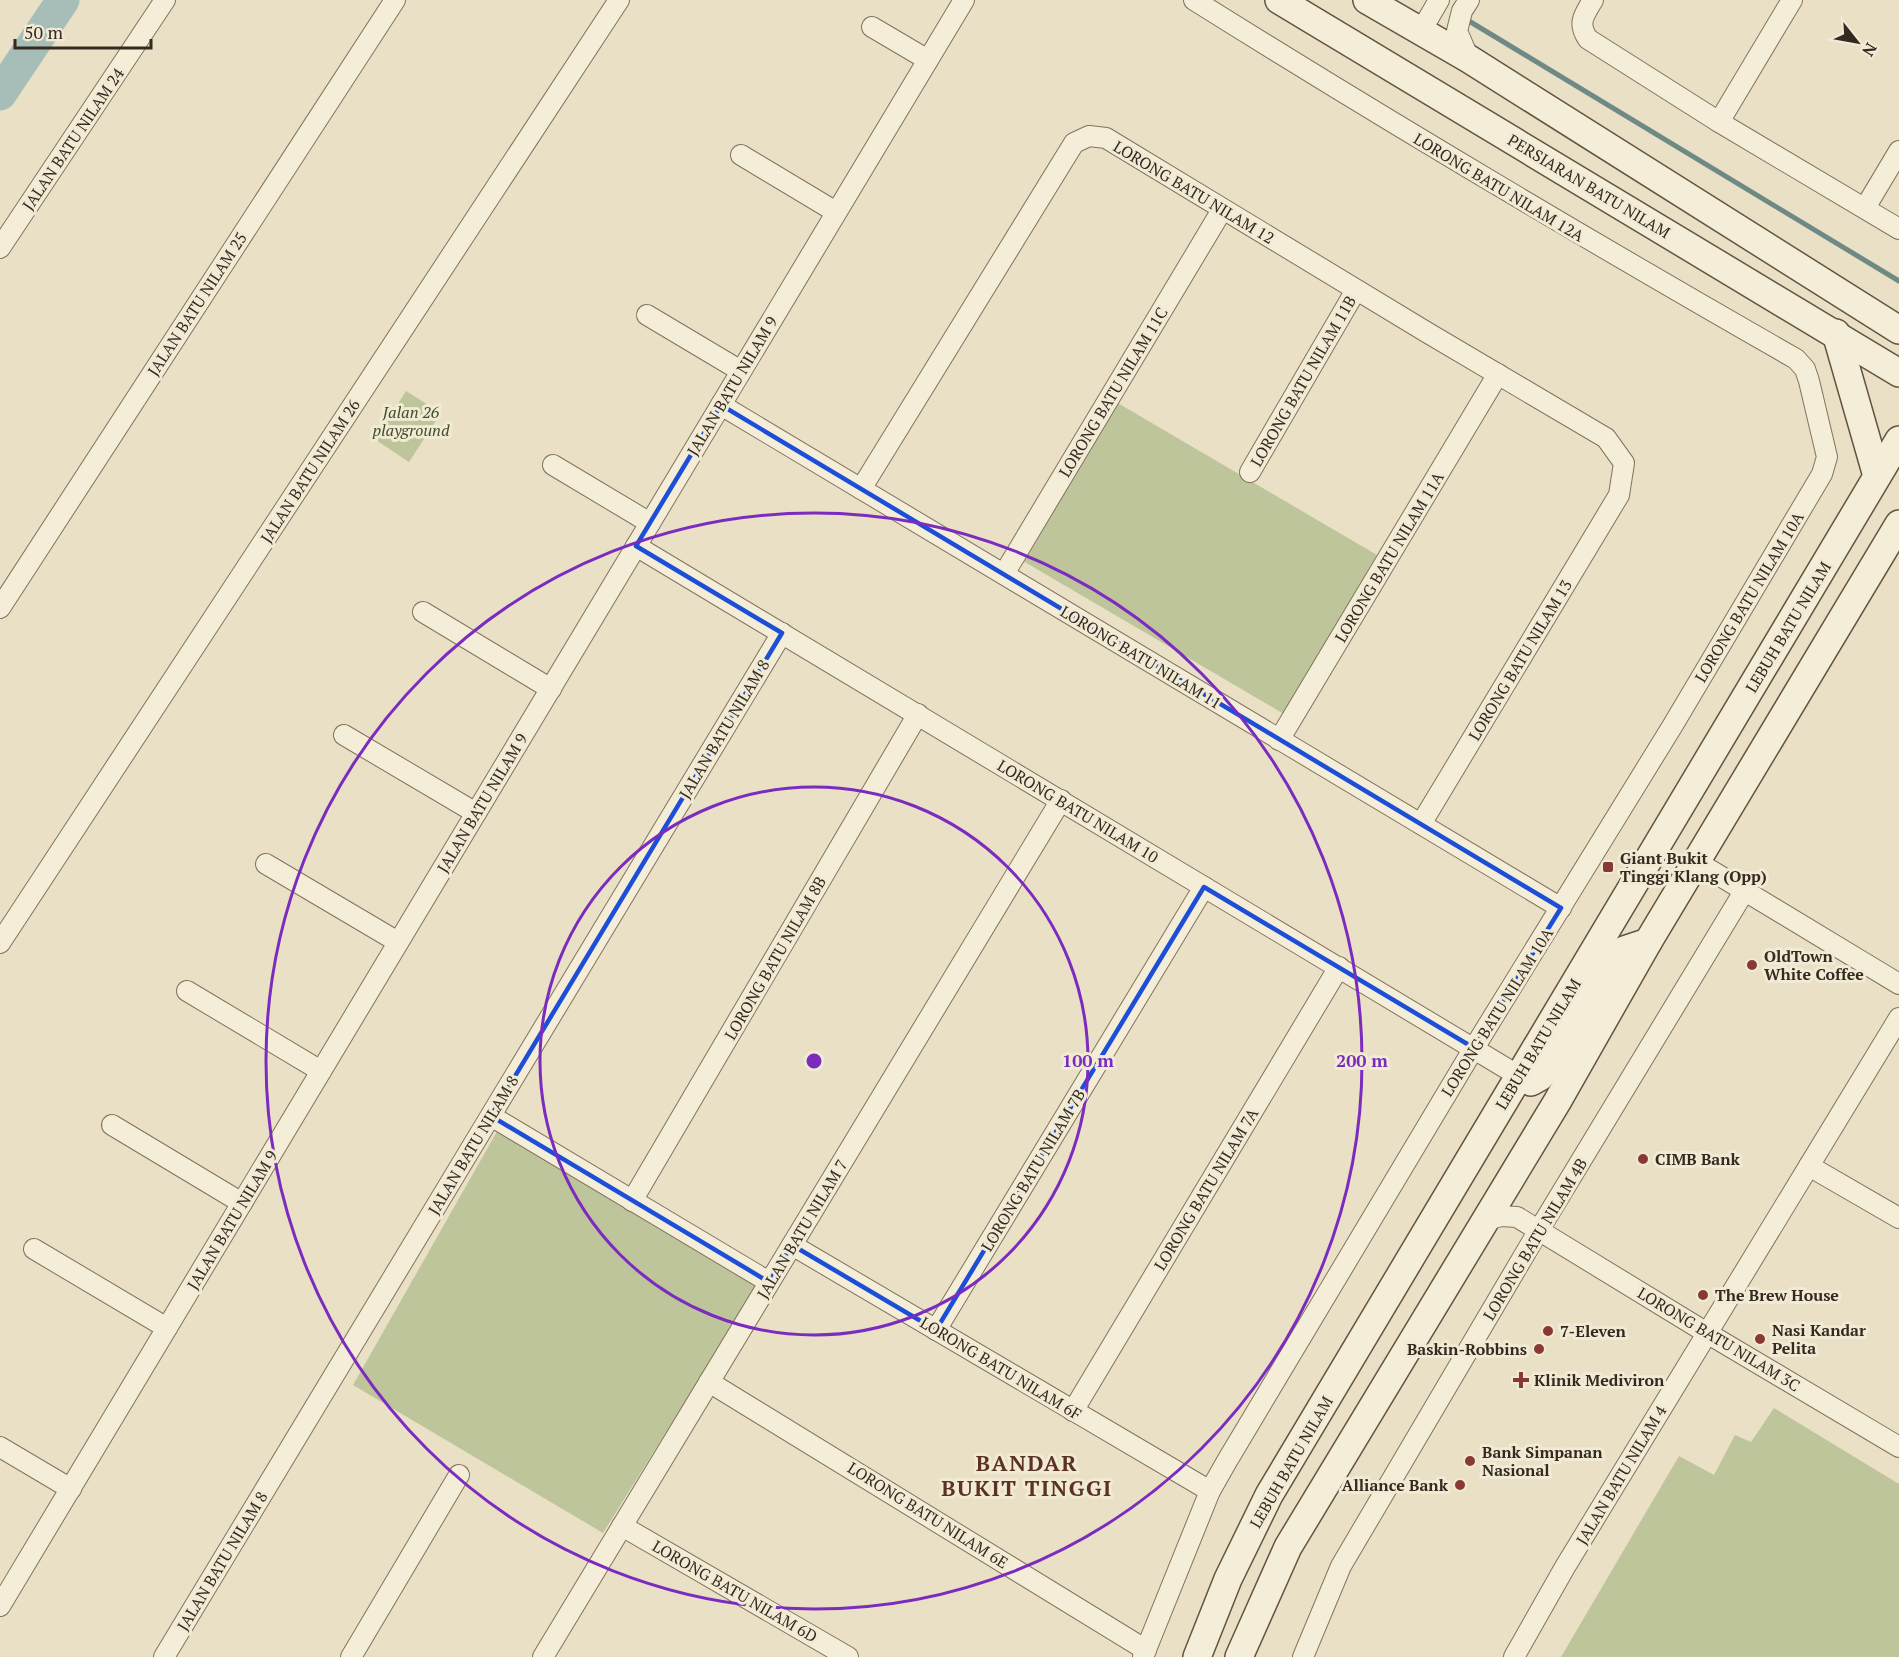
<svg xmlns="http://www.w3.org/2000/svg" width="1899" height="1657" viewBox="0 0 1899 1657" font-family="'PT Serif',serif">
<style>
.green{fill:#bec59b}
.lines{fill:none;stroke-linecap:round;stroke-linejoin:round}
.stream{stroke:#6f8a84;stroke-width:5}
.river{stroke:#a7bdb7;stroke-width:33}
.minor-casing{stroke:#82735e;stroke-width:22}
.secondary-casing{stroke:#635441;stroke-width:30}
.minor{stroke:#f4edd8;stroke-width:20}
.secondary{stroke:#f4edd8;stroke-width:27}
.marked{fill:none;stroke:#1d4ed8;stroke-width:4.5;stroke-linejoin:round}
.ring{fill:none;stroke:#7b2cbf;stroke-width:3}
.poi-dot{fill:#893935;stroke:#f1ead4;stroke-width:2}
.labels{text-anchor:middle;dominant-baseline:central;stroke-width:6;stroke-linejoin:round;paint-order:stroke}
.street-label{font-size:16px;fill:#342a20;stroke:#f1ead4}
.park-label{font-size:16px;font-style:italic;fill:#424d29;stroke:#f1ead4}
.poi-label{font-size:16px;font-weight:bold;fill:#342a20;stroke:#f1ead4;text-anchor:start}
.district-label{font-size:22px;font-weight:bold;letter-spacing:1.5px;fill:#5b3224;stroke:#f1ead4}
.centre{fill:#7b2cbf;stroke:#f1ead4;stroke-width:3}
.ring-label{font-size:18px;text-anchor:middle;font-weight:bold;fill:#7b2cbf;stroke:#f1ead4;stroke-width:6;stroke-linejoin:round;paint-order:stroke}
</style>
<rect width="100%" height="100%" fill="#e9e0c6"/>
<!-- green -->
<g class="green">
<polygon points="406,391 441,413 409,462 376,440"/>
<polygon points="1116,402 1377,555 1284,714 1023,561"/>
<polygon points="499,1128 759,1283 603,1533 353,1385"/>
<polygon points="1774,1408 1899,1484 1899,1657 1561,1657 1679,1456 1714,1475 1735,1435 1751,1442"/>
</g>
<g class="lines">
<!-- stream -->
<polyline class="stream" points="1464,18 1899,281"/>
<!-- river -->
<polyline class="river" points="0,94 63,0"/>
<!-- minor casing -->
<g class="minor-casing">
<g id="minor">
<polyline points="1469,0 1462,11 1457,31 1469,59"/>
<path d="M1593,0C1584,15 1577,23 1588,39L1719,122L1899,229"/>
<polyline points="872,27 928,60"/>
<polyline points="1421,31 1439,0"/>
<polyline points="1719,122 1792,0"/>
<polyline points="741,155 836,212"/>
<polyline points="1865,208 1899,151"/>
<polyline points="0,248 165,0"/>
<polyline points="647,315 741,371"/>
<polyline points="721,405 1561,908"/>
<polyline points="553,465 650,523"/>
<polyline points="1250,472 1356,290"/>
<polyline points="861,489 1074,143 1089,136 1106,138 1428,333 1606,438 1624,463 1619,495 1421,824"/>
<polyline points="636,546 1519,1076"/>
<polyline points="1004,574 1222,210"/>
<polyline points="0,608 395,0"/>
<polyline points="423,612 551,689"/>
<polyline points="344,735 476,813"/>
<polyline points="1279,740 1498,374"/>
<polyline points="1697,862 1899,984"/>
<polyline points="266,864 398,942"/>
<polyline points="0,943 619,0"/>
<polyline points="187,991 321,1071"/>
<polyline points="491,1116 769,1282"/>
<polyline points="112,1125 242,1203"/>
<polyline points="1809,1166 1899,1218"/>
<polyline points="632,1201 918,714"/>
<polyline points="1483,1221 1501,1216 1517,1217 1707,1333 1899,1447"/>
<polyline points="792,1245 1210,1491"/>
<polyline points="34,1249 167,1328"/>
<polyline points="936,1330 1204,887"/>
<polyline points="709,1382 1146,1650"/>
<polyline points="1073,1411 1339,967"/>
<polyline points="0,1447 71,1489"/>
<polyline points="622,1526 848,1657"/>
<polyline points="0,1606 964,0"/>
<polyline points="164,1657 782,633"/>
<polyline points="351,1657 459,1475"/>
<polyline points="543,1657 1061,800"/>
<path d="M1143,1657L1210,1491L1227,1461L1474,1048L1673,725L1822,474L1827,457L1809,381L1805,369L1796,359C1593,243 1392,124 1194,0"/>
<polyline points="1303,1657 1341,1566 1539,1230 1745,890"/>
<polyline points="1514,1657 1565,1567 1899,1018"/>
</g>
</g>
<!-- secondary casing -->
<g class="secondary-casing">
<g id="secondary">
<polyline points="1279,0 1899,373"/>
<polyline points="1367,0 1469,59 1899,330"/>
<polyline points="1836,333 1877,476"/>
<polyline points="1519,1076 1531,1082 1540,1077 1553,1060 1606,971 1618,958 1624,950 1648,942"/>
<polyline points="1197,1657 1228,1579 1269,1495 1899,440"/>
<polyline points="1239,1657 1288,1547 1557,1102 1648,942 1899,524"/>
</g>
</g>
<!-- minor -->
<use href="#minor" class="minor"/>
<!-- secondary -->
<use href="#secondary" class="secondary"/>
</g>
<!-- marked area -->
<path class="marked" d="M721,405L1561,908L1474,1048L1204,887L936,1330L792,1245L769,1282L491,1116L782,633L636,546Z"/>
<!-- distance rings -->
<g class="ring">
<circle cx="814" cy="1061" r="274"/>
<circle cx="814" cy="1061" r="548"/>
</g>
<!-- markers -->
<g class="poi-dot">
<rect x="1602" y="861" width="12" height="12" rx="3"/>
<circle cx="1752" cy="965" r="6"/>
<circle cx="1643" cy="1159" r="6"/>
<circle cx="1703" cy="1295" r="6"/>
<circle cx="1548" cy="1331" r="6"/>
<circle cx="1760" cy="1339" r="6"/>
<circle cx="1539" cy="1349" r="6"/>
<path d="M1518 1371h6v6h6v6h-6v6h-6v-6h-6v-6h6z"/>
<circle cx="1470" cy="1461" r="6"/>
<circle cx="1460" cy="1485" r="6"/>
</g>
<g class="labels">
<!-- street labels -->
<g class="street-label">
<text transform="translate(73 139) rotate(-56)">JALAN BATU NILAM 24</text>
<text transform="translate(1589 186) rotate(31)">PERSIARAN BATU NILAM</text>
<text transform="translate(1499 187) rotate(31)">LORONG BATU NILAM 12A</text>
<text transform="translate(1194 192) rotate(31)">LORONG BATU NILAM 12</text>
<text transform="translate(197 304) rotate(-57)">JALAN BATU NILAM 25</text>
<text transform="translate(1303 381) rotate(-60)">LORONG BATU NILAM 11B</text>
<text transform="translate(732 386) rotate(-59)">JALAN BATU NILAM 9</text>
<text transform="translate(1113 392) rotate(-59)">LORONG BATU NILAM 11C</text>
<text transform="translate(310 471) rotate(-57)">JALAN BATU NILAM 26</text>
<text transform="translate(1389 557) rotate(-59)">LORONG BATU NILAM 11A</text>
<text transform="translate(1749 597) rotate(-59)">LORONG BATU NILAM 10A</text>
<text transform="translate(1788 627) rotate(-59)">LEBUH BATU NILAM</text>
<text transform="translate(1141 657) rotate(31)">LORONG BATU NILAM 11</text>
<text transform="translate(1520 660) rotate(-59)">LORONG BATU NILAM 13</text>
<text transform="translate(724 729) rotate(-59)">JALAN BATU NILAM 8</text>
<text transform="translate(482 803) rotate(-59)">JALAN BATU NILAM 9</text>
<text transform="translate(1078 811) rotate(31)">LORONG BATU NILAM 10</text>
<text transform="translate(775 958) rotate(-60)">LORONG BATU NILAM 8B</text>
<text transform="translate(1497 1012) rotate(-58)">LORONG BATU NILAM 10A</text>
<text transform="translate(1538 1044) rotate(-59)">LEBUH BATU NILAM</text>
<text transform="translate(473 1145) rotate(-59)">JALAN BATU NILAM 8</text>
<text transform="translate(1033 1170) rotate(-59)">LORONG BATU NILAM 7B</text>
<text transform="translate(1206 1189) rotate(-59)">LORONG BATU NILAM 7A</text>
<text transform="translate(232 1220) rotate(-59)">JALAN BATU NILAM 9</text>
<text transform="translate(802 1229) rotate(-59)">JALAN BATU NILAM 7</text>
<text transform="translate(1535 1239) rotate(-59)">LORONG BATU NILAM 4B</text>
<text transform="translate(1719 1339) rotate(31)">LORONG BATU NILAM 3C</text>
<text transform="translate(1001 1368) rotate(31)">LORONG BATU NILAM 6F</text>
<text transform="translate(1291 1462) rotate(-60)">LEBUH BATU NILAM</text>
<text transform="translate(1621 1475) rotate(-59)">JALAN BATU NILAM 4</text>
<text transform="translate(928 1515) rotate(32)">LORONG BATU NILAM 6E</text>
<text transform="translate(222 1561) rotate(-59)">JALAN BATU NILAM 8</text>
<text transform="translate(735 1591) rotate(30)">LORONG BATU NILAM 6D</text>
</g>
<!-- park labels -->
<g class="park-label">
<text x="411" y="412">Jalan 26<tspan x="411" dy="18">playground</tspan></text>
</g>
<!-- poi labels -->
<g class="poi-label">
<text x="1620" y="858">Giant Bukit<tspan x="1620" dy="18">Tinggi Klang (Opp)</tspan></text>
<text x="1764" y="956">OldTown<tspan x="1764" dy="18">White Coffee</tspan></text>
<text x="1655" y="1159">CIMB Bank</text>
<text x="1715" y="1295">The Brew House</text>
<text x="1772" y="1330">Nasi Kandar<tspan x="1772" dy="18">Pelita</tspan></text>
<text x="1560" y="1331">7-Eleven</text>
<text x="1527" y="1349" text-anchor="end">Baskin-Robbins</text>
<text x="1534" y="1380">Klinik Mediviron</text>
<text x="1482" y="1452">Bank Simpanan<tspan x="1482" dy="18">Nasional</tspan></text>
<text x="1448" y="1485" text-anchor="end">Alliance Bank</text>
</g>
<!-- district labels -->
<g class="district-label">
<text x="1027" y="1462">BANDAR<tspan x="1027" dy="25">BUKIT TINGGI</tspan></text>
</g>
</g>
<circle cx="814" cy="1061" r="9" class="centre"/>
<g class="ring-label">
<text x="1088" y="1067">100 m</text>
<text x="1362" y="1067">200 m</text>
</g>
<!-- north arrow -->
<g transform="translate(1857 42) rotate(121)" stroke="#f1ead4" stroke-width="4.5" paint-order="stroke">
<path d="M0-4.5L10 22L0 15L-10 22Z" fill="#342a20"/>
<text y="-9" font-size="16" font-weight="bold" text-anchor="middle" fill="#342a20">N</text>
</g>
<!-- scale -->
<path d="M15 39v9h136v-9" fill="none" stroke="#342a20" stroke-width="3"/>
<text x="24" y="39" font-size="18" fill="#342a20" stroke="#f1ead4" stroke-width="4.5" paint-order="stroke">50 m</text>
</svg>
